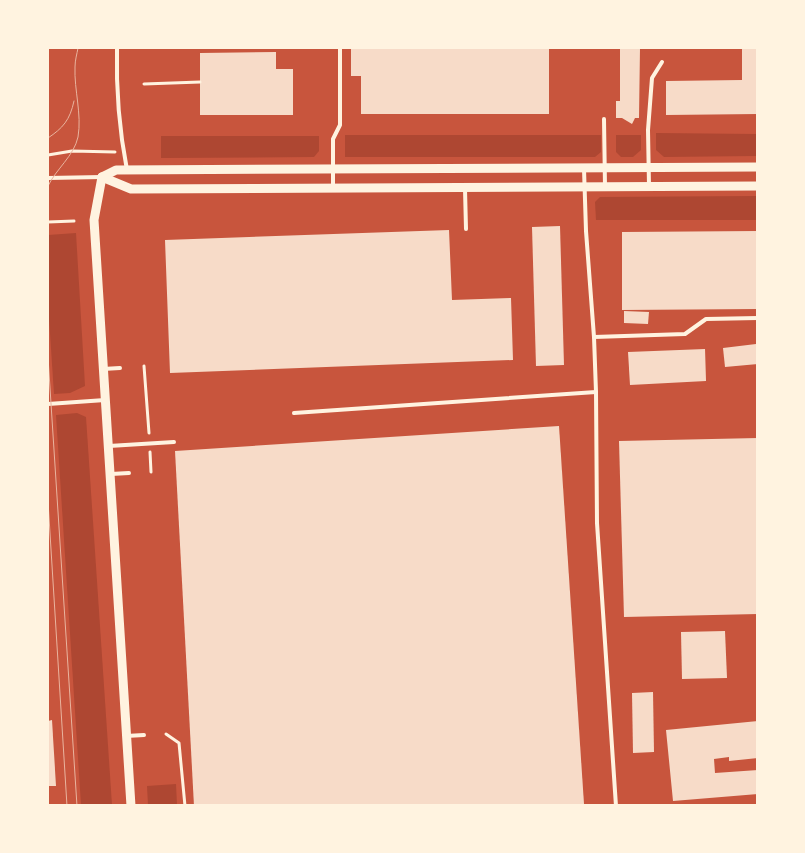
<svg xmlns="http://www.w3.org/2000/svg" width="805" height="853" viewBox="0 0 805 853" font-family="'Noto Sans',sans-serif">
<style>
.green{fill:#ae4732}
.building{fill:#f7dbc8}
.lines{fill:none;stroke-linecap:round;stroke-linejoin:round}
.path{stroke:#fff3e0;stroke-width:3}
.service{stroke:#fff3e0;stroke-width:4}
.tertiary{stroke:#fff3e0;stroke-width:9}
.tram{stroke:#e9b49f;stroke-width:1}
</style>
<rect width="100%" height="100%" fill="#c8553d"/>
<!-- green -->
<g class="green">
<polygon points="656,133 757,134 757,156 664,157 656,150"/>
<polygon points="345,135 601,135 601,152 595,157 345,157"/>
<polygon points="616,135 641,135 641,150 633,157 621,157 616,152"/>
<polygon points="161,136 319,136 319,151 314,157 161,158"/>
<polygon points="757,196 757,220 596,220 595,202 600,197"/>
<polygon points="76,233 85,386 70,393 54,394 48,303 48,235"/>
<polygon points="77,413 86,417 112,805 81,805 56,415"/>
<polygon points="176,784 177,805 148,805 147,786"/>
</g>
<!-- building -->
<g class="building">
<polygon points="351,48 549,48 549,114 361,114 361,76 351,76"/>
<polygon points="620,48 640,48 639,118 635,118 632,124 622,118 616,118 616,101 620,101"/>
<polygon points="742,48 758,48 758,114 666,115 666,81 742,80"/>
<polygon points="276,52 276,69 293,69 293,115 200,115 200,53"/>
<polygon points="560,226 564,365 536,366 532,227"/>
<polygon points="449,230 452,300 511,298 513,360 170,373 165,240"/>
<polygon points="758,231 758,309 622,310 622,232"/>
<polygon points="624,311 649,312 648,324 624,323"/>
<polygon points="756,344 758,364 725,367 723,348"/>
<polygon points="705,349 706,381 630,385 628,352"/>
<polygon points="559,426 584,804 571,806 194,806 175,451"/>
<polygon points="758,438 758,614 624,617 619,441"/>
<polygon points="725,631 727,678 682,679 681,632"/>
<polygon points="653,692 654,752 633,753 632,693"/>
<polygon points="52,720 56,786 48,786 48,721"/>
<polygon points="758,721 758,758 729,761 729,757 714,759 715,773 758,770 758,794 673,801 666,730"/>
</g>
<g class="lines">
<!-- path -->
<g class="path">
<polyline points="144,84 200,82"/>
<polyline points="48,155 72,151 115,152"/>
<polyline points="48,222 74,221"/>
<polyline points="144,366 149,433"/>
<polyline points="150,452 151,472"/>
<polyline points="166,734 179,743 185,806"/>
</g>
<!-- service -->
<g class="service">
<path d="M117,48C116,88 119,129 127,170"/>
<polyline points="604,119 605,187"/>
<polyline points="584,169 586,231 594,337 596,392 597,523 616,806"/>
<polyline points="48,178 102,177"/>
<polyline points="649,186 648,130 652,78 662,62"/>
<polyline points="333,188 333,139 340,125 340,48"/>
<polyline points="465,189 466,229"/>
<polyline points="594,337 685,334 706,319 758,318"/>
<polyline points="103,369 120,368"/>
<polyline points="48,404 105,400"/>
<polyline points="294,413 596,392"/>
<polyline points="109,446 174,442"/>
<polyline points="111,474 129,473"/>
<polyline points="126,736 144,735"/>
</g>
<!-- tertiary -->
<g class="tertiary">
<polyline points="102,177 131,189 758,186"/>
<polyline points="102,177 116,170 758,167"/>
<polyline points="102,177 94,220 131,806"/>
</g>
<!-- tram -->
<g class="tram">
<path d="M48,138C63,128 70,120 74,101"/>
<path d="M48,186C56,169 74,156 78,137C82,114 74,90 75,67C75,60 77,54 78,48"/>
<polyline points="48,357 77,806"/>
<polyline points="48,501 67,806"/>
</g>
</g>
<!-- border -->
<rect width="805" height="853" fill="none" stroke="#fff3e0" stroke-width="98"/>
</svg>
